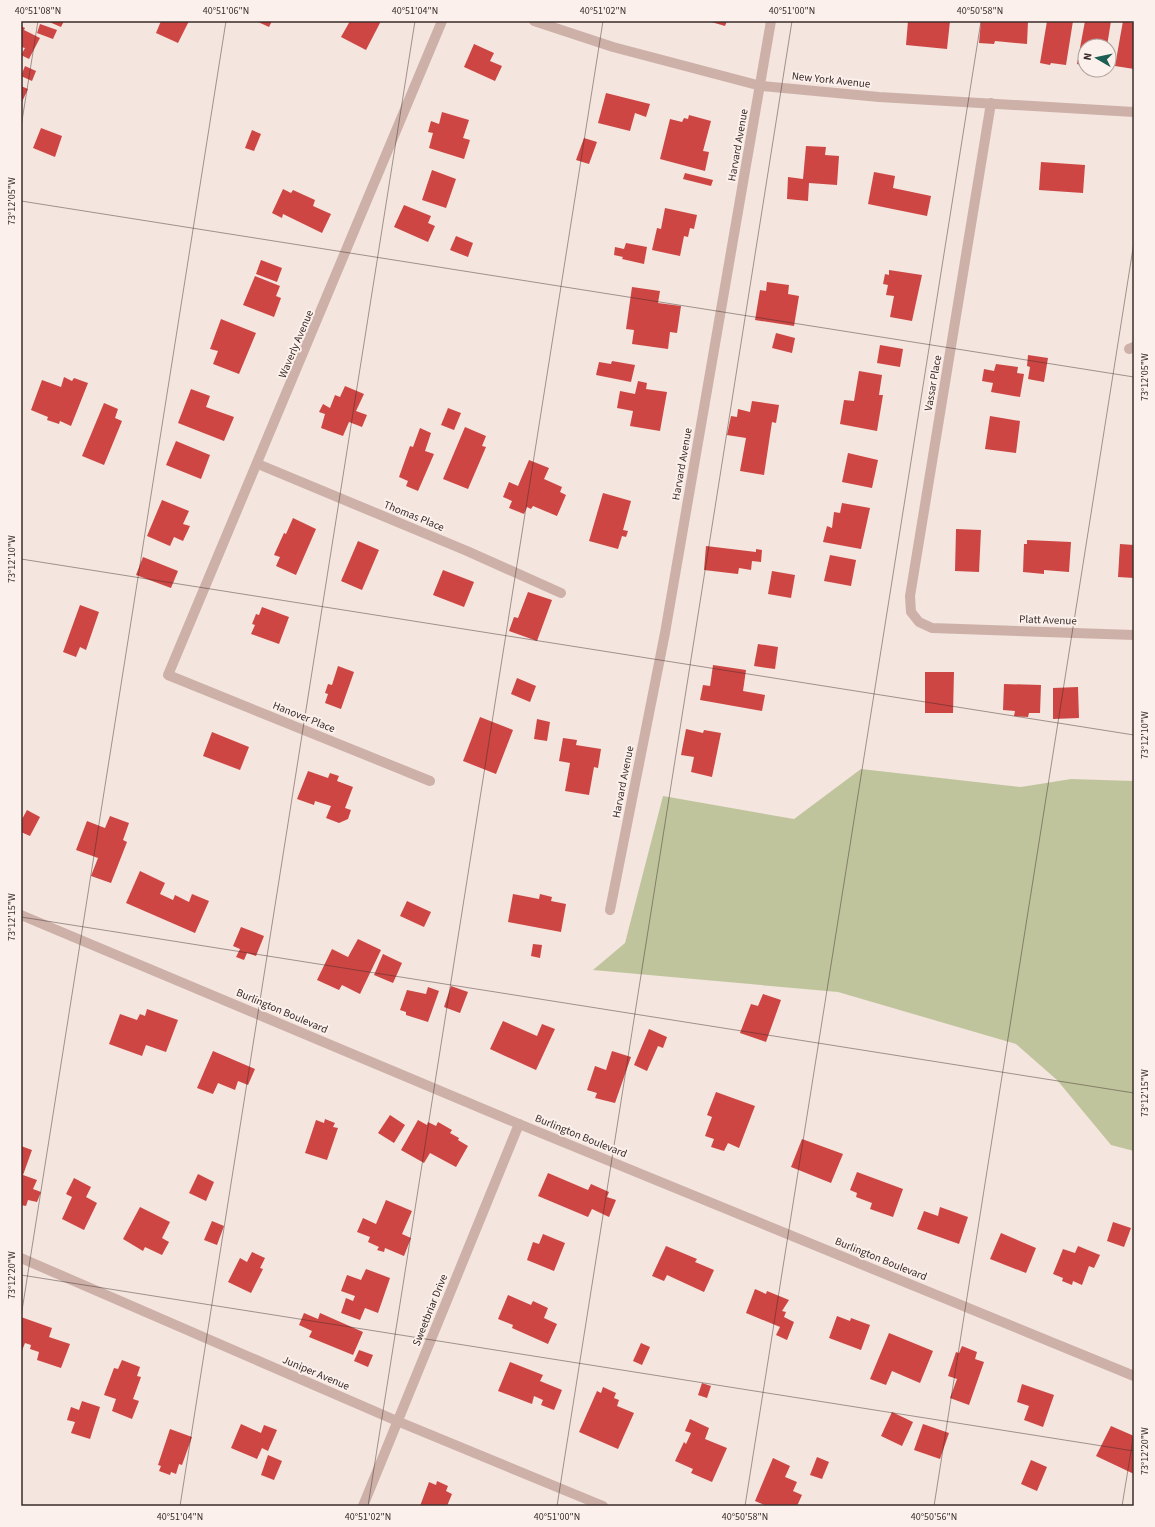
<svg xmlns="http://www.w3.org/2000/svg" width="1155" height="1527" viewBox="0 0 1155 1527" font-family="'Source Sans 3',sans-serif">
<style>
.green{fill:#c0c49d}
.building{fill:#cd4643}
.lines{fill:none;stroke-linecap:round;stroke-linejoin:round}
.minor{stroke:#cdb1a9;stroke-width:10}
.ticks{fill:none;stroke:#3a2b29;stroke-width:1;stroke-opacity:0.45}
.labels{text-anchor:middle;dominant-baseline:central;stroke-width:4;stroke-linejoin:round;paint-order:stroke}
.street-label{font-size:11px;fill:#3a2b29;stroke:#fbf0eb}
.neatline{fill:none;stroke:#3a2b29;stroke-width:1.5}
.ticks-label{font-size:10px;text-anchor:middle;fill:#3a2b29}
</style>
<rect width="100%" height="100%" fill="#f4e5de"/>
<!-- green -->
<polygon class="green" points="861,769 1021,787 1071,779 1134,781 1134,1151 1111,1145 1057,1080 1016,1044 838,992 593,970 625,943 663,796 794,819"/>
<!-- building -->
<g class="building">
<polygon points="47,21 64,21 61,27"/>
<polygon points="161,21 189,21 178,43 156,33"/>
<polygon points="256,21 272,21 269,27"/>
<polygon points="350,21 381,21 366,50 341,37"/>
<polygon points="708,21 727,21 725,26"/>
<polygon points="908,21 950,21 947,49 906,45"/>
<polygon points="981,21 1028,21 1027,44 995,41 994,44 979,43"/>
<polygon points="1047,21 1073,21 1066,65 1051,63 1050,65 1040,63"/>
<polygon points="1085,21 1111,21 1107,46 1085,46 1085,66 1077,64"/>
<polygon points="1123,21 1134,23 1134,69 1115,66"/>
<polygon points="40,24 57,30 53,39 37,33"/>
<polygon points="21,26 25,28 24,30 40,38 29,59 21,55 25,48 21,47"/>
<polygon points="474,44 494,53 490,61 502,66 495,81 464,67"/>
<polygon points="25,66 36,71 32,81 21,76"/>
<polygon points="21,86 28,89 21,104"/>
<polygon points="606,93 650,104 646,117 635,113 630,131 598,123"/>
<polygon points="442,112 469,120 463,138 470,140 464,159 429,148 433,133 428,132 431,121 439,124"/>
<polygon points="689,115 711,121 703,151 709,152 705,171 660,159 670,119 682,122 684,118 688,119"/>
<polygon points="41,128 62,136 55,157 33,148"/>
<polygon points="252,130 261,134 254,151 245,148"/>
<polygon points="584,138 597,142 589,164 576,160"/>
<polygon points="806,146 826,147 825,155 839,156 837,185 809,183 808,201 787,199 788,177 803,179"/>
<polygon points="1041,162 1085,165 1083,193 1039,190"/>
<polygon points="432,170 456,179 446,208 422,200"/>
<polygon points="874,172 895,176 893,188 931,196 927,216 868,204"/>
<polygon points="685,173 713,180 711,186 683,179"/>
<polygon points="283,189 291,193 293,190 315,200 313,206 331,214 322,233 283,214 282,218 272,213"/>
<polygon points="404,205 431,216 428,223 435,226 428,242 394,227"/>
<polygon points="665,208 697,215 694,229 690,228 688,237 684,236 680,256 652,250 657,228 661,229"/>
<polygon points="456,236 473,243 468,257 450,250"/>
<polygon points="626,243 647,247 644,264 622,259 623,257 614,255 615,247 624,249"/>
<polygon points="261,260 282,268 277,282 256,274"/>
<polygon points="889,270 922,275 912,321 890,317 894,296 886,295 888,285 883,284 885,274 889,275"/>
<polygon points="255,276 280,286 276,296 281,298 274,317 243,305"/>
<polygon points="767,282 789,285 788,294 799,296 794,326 755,320 760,290 766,291"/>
<polygon points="632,287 660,291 658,303 681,306 677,333 670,332 668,349 632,344 634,330 626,329"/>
<polygon points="221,319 256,333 239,374 213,364 218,351 210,349"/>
<polygon points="776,333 795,338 792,353 772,348"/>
<polygon points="880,345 903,349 900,367 877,363"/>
<polygon points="1028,355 1048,358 1044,382 1028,379 1030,367 1027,366"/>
<polygon points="612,361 635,365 631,382 596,375 599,362 611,364"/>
<polygon points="996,364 1018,367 1017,373 1024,374 1020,397 991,392 993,383 982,381 984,369 994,371"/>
<polygon points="859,371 882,375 879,395 883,395 877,431 840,424 844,400 854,401"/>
<polygon points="64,377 72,381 74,378 88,383 71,426 60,421 59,424 47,420 48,417 31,410 42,380 61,387"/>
<polygon points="638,381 647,383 646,389 667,392 660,431 630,426 633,411 617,408 620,391 635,394"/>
<polygon points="345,386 364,394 356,411 367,415 362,427 349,422 343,436 321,428 325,414 319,412 323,404 330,408 335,395 340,397"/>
<polygon points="191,389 210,396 206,407 234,417 224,441 178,423"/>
<polygon points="752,401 779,405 776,423 772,422 764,475 740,471 746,438 727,435 731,416 737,417 738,409 750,412"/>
<polygon points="104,403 118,409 115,418 122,421 104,465 82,456"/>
<polygon points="448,408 461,413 454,430 441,425"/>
<polygon points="990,416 1020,421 1016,453 985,449"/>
<polygon points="465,427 486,436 482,446 486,447 468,489 443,479"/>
<polygon points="420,428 431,433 425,451 434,454 418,491 406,486 408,481 399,477 410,446 413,447"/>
<polygon points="176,441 210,455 201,479 166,465"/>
<polygon points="848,453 878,460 872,488 842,482"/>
<polygon points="529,460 549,468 544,479 562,487 560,492 566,495 557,516 533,506 531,509 527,507 524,514 509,508 512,501 503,497 509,482 518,486"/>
<polygon points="603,493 631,501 623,530 628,531 626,537 622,536 618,549 589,541"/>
<polygon points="162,500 189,511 183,524 190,526 183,541 174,537 170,546 147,536"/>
<polygon points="842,503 870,508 861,549 823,542 827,526 832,528 834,512 840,513"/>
<polygon points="293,518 316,529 296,575 276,566 280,557 274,555 284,533 286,534"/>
<polygon points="956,529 981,530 979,572 955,571"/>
<polygon points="1027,540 1071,542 1069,572 1044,570 1044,574 1023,572 1024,544 1027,544"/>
<polygon points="358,541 379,550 362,590 341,581"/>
<polygon points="1120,544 1134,545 1134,578 1118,577"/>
<polygon points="706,546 756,552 756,549 762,550 761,562 752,561 751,570 739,568 738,574 704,570"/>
<polygon points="830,555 856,560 851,586 824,581"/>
<polygon points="143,557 178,571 171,588 136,575"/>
<polygon points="443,570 474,582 464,607 433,595"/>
<polygon points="772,571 795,575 791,598 768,594"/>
<polygon points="528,592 552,600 537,641 509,631 514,617 518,618"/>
<polygon points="80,605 99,612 86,650 80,647 76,657 63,652"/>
<polygon points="262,607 289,617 279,644 251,634 255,625 252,624 256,614 259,615"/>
<polygon points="758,644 778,647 775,669 754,666"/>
<polygon points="713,665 746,670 743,691 765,695 762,711 700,700 703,685 710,686"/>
<polygon points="338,666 354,672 341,709 325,703 328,694 325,693 328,684 332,685"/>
<polygon points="925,672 954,672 953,713 925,713"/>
<polygon points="517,678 536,686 530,702 511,694"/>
<polygon points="1004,684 1041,685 1040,713 1029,713 1028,717 1014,716 1015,711 1003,710"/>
<polygon points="1078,687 1079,718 1053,719 1053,688"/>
<polygon points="480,717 513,730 496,774 463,761"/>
<polygon points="537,719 550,722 547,741 534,739"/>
<polygon points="686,729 703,733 704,730 721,733 712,777 691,772 694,757 681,755"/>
<polygon points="212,732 249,747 240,770 203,756"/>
<polygon points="563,738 577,740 576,745 601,749 598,768 594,767 589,795 565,791 570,763 559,761"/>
<polygon points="308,771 328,778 330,773 339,776 337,781 353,787 345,808 351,810 348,819 339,823 326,818 331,806 315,801 314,805 297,799"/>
<polygon points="27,810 40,817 30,836 21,832 21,821"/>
<polygon points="110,816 129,823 123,840 127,842 111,883 91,876 98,858 76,850 87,821 105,828"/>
<polygon points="140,871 165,883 160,894 173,900 175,895 189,902 192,894 209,901 195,933 126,903"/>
<polygon points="513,894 539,899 540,894 552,897 551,901 566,904 561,932 508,922"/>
<polygon points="407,901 431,912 424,927 400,916"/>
<polygon points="241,927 264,936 256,956 247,953 244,960 236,957 240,949 233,946"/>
<polygon points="358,939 381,950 360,994 342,985 339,990 317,980 332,949 348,957"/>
<polygon points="533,944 542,945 540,958 531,956"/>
<polygon points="383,954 402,963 393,983 374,975"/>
<polygon points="451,986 468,992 460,1013 444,1007"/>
<polygon points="428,987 439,991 428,1022 406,1015 406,1012 400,1010 407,990 426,994"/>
<polygon points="763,994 781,1000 766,1042 740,1033 751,1004 758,1006"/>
<polygon points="147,1009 178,1020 166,1052 146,1045 142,1056 109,1044 120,1014 137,1020 140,1014 145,1016"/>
<polygon points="503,1021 537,1036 542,1024 555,1029 536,1070 490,1049"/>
<polygon points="649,1029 667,1037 663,1048 658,1046 647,1071 634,1065"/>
<polygon points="213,1051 255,1069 248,1085 238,1081 235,1090 218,1083 213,1094 197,1088"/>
<polygon points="612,1051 631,1057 615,1103 595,1098 597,1093 587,1090 595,1066 606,1070"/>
<polygon points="716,1092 755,1106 739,1148 728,1143 724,1151 711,1147 714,1139 705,1136 712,1117 707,1115"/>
<polygon points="390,1115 405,1125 394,1143 378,1133"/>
<polygon points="325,1119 335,1123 333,1127 338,1128 327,1160 305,1153 316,1120 324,1123"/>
<polygon points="418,1120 427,1125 428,1122 436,1126 438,1122 452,1130 450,1133 459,1138 458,1140 468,1146 456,1167 430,1153 424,1163 401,1150"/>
<polygon points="802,1139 843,1154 831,1183 791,1167"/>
<polygon points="21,1146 32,1150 23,1175 37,1180 33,1189 41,1192 37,1202 28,1200 26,1206 21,1205"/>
<polygon points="857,1172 903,1189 893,1217 870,1209 872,1203 856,1197 857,1193 850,1190"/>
<polygon points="548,1173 588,1190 591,1184 609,1192 607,1197 616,1200 609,1217 592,1209 588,1217 538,1196"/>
<polygon points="198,1174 214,1182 206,1201 189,1193"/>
<polygon points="74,1178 91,1187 86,1197 97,1203 84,1230 62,1219 72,1197 66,1194"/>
<polygon points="386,1200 412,1211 402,1234 411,1238 404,1256 385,1248 384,1252 377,1250 379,1247 368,1242 370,1237 357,1232 363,1218 376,1224"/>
<polygon points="140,1207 170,1222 162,1238 169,1242 162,1255 145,1247 143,1251 123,1239"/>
<polygon points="940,1207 968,1217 959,1244 917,1229 924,1211 938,1216"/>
<polygon points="212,1221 224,1226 217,1245 204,1240"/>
<polygon points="1113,1222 1131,1228 1124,1247 1107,1241"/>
<polygon points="1001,1233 1036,1248 1026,1273 990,1259"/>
<polygon points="543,1234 565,1243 554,1271 527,1260 533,1242 539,1244"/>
<polygon points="666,1246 697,1259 695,1262 714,1270 704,1292 667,1275 664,1281 652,1276"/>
<polygon points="1078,1246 1100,1255 1094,1268 1089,1266 1082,1285 1073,1281 1072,1285 1062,1281 1063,1278 1053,1274 1063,1249 1075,1253"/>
<polygon points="252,1252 265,1258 260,1268 263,1269 251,1293 228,1282 240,1258 247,1262"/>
<polygon points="366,1269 390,1278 378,1313 365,1308 360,1320 341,1313 346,1298 353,1301 355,1296 341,1291 347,1275 361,1280"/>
<polygon points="755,1289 766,1294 767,1291 789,1300 782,1311 786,1312 784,1317 794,1322 787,1340 776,1335 780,1327 746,1313"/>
<polygon points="508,1295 531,1305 533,1301 548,1308 544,1318 557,1324 548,1344 512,1328 513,1325 498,1319"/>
<polygon points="304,1313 318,1319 320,1313 363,1332 353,1355 309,1337 312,1331 299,1325"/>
<polygon points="837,1316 850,1321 851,1318 870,1325 861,1350 829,1338"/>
<polygon points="21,1317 52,1328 49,1337 70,1344 61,1368 37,1360 39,1352 30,1349 31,1345 25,1343 21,1353"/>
<polygon points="889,1333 933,1351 920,1383 892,1371 886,1385 870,1379"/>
<polygon points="641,1343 650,1347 642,1365 633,1361"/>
<polygon points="962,1346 977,1352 975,1359 984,1362 969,1405 950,1398 957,1379 948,1376 956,1352 959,1353"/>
<polygon points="359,1350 373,1355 368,1367 354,1361"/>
<polygon points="122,1360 140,1367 137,1376 141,1377 133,1399 139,1401 132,1419 112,1411 116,1399 104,1395 114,1368 118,1369"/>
<polygon points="510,1362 543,1375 540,1381 562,1390 554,1410 541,1405 543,1400 534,1396 532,1404 498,1391"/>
<polygon points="702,1383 711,1386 707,1398 698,1395"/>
<polygon points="1022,1384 1054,1395 1043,1427 1024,1420 1029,1406 1017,1402"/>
<polygon points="603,1387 616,1393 614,1398 619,1400 617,1406 634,1413 618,1449 579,1432 597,1391 601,1393"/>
<polygon points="82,1401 100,1407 90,1439 71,1433 75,1422 67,1420 71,1407 79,1410"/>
<polygon points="892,1412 913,1422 902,1446 881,1436"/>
<polygon points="690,1419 709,1428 705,1439 727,1448 712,1482 691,1473 693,1469 675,1461 684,1442 686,1444 691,1433 685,1431"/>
<polygon points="241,1424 261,1433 264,1425 277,1430 268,1451 262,1448 257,1459 231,1448"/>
<polygon points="923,1424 949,1433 940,1459 914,1450"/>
<polygon points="1111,1426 1134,1436 1134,1474 1096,1456"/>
<polygon points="170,1429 192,1437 182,1465 179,1464 176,1474 171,1472 170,1475 159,1471 161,1466 158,1465"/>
<polygon points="268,1455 282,1461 274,1480 261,1475"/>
<polygon points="817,1457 829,1462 822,1479 810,1475"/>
<polygon points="773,1458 790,1466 785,1477 797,1482 793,1491 802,1495 797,1506 767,1506 755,1501"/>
<polygon points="1031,1460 1047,1467 1037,1491 1021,1484"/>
<polygon points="437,1481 448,1486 446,1491 452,1494 447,1506 420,1506 429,1482 436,1485"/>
</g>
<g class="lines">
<!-- minor -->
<g class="minor">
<polyline points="534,21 613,47 761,86 879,97 1134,112"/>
<polyline points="991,103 910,596 911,612 919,622 932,628 1134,635"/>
<polyline points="1129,349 1134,347"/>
<polyline points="258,464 467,551 561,593"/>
<polyline points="430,781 168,675 442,21"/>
<polyline points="610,910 665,633 771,21"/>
<polyline points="21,915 519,1124 1134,1376"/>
<polyline points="21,1258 397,1421 603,1506"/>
<polyline points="363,1506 519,1124"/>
</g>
</g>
<!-- ticks -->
<path class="ticks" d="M21,127L38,21M21,201L1134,377M21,559L1134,735M21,917L1134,1093M21,1275L1134,1451M21,1317L226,21M180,1506L415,21M368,1506L603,21M557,1506L792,21M745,1506L981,21M934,1506L1134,242M1122,1506L1134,1433"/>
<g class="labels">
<!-- street labels -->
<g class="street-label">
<text transform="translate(831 80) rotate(6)">New York Avenue</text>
<text transform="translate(738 145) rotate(-80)">Harvard Avenue</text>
<text transform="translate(296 344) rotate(-67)">Waverly Avenue</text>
<text transform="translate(933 383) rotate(-80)">Vassar Place</text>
<text transform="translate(682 464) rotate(-80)">Harvard Avenue</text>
<text transform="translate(414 516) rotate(22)">Thomas Place</text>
<text transform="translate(1048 620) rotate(2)">Platt Avenue</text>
<text transform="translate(304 717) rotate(22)">Hanover Place</text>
<text transform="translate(623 782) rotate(-79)">Harvard Avenue</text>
<text transform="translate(282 1011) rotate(23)">Burlington Boulevard</text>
<text transform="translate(581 1136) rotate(22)">Burlington Boulevard</text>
<text transform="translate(881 1259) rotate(22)">Burlington Boulevard</text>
<text transform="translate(430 1310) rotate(-68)">Sweetbriar Drive</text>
<text transform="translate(316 1373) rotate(23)">Juniper Avenue</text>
</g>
</g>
<!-- border -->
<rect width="1155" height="1527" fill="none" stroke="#fbf0eb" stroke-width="44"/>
<!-- north arrow -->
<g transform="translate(1097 58) rotate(279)"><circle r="19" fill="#fbf0eb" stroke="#aea19d"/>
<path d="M0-3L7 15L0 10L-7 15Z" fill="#1c5e54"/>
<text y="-6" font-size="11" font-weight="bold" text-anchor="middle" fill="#3a2b29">N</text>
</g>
<rect x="22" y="22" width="1111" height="1483" class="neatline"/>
<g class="ticks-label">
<text x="38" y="14">40°51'08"N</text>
<text x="226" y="14">40°51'06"N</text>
<text x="415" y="14">40°51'04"N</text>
<text x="603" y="14">40°51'02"N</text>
<text x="792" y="14">40°51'00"N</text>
<text x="980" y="14">40°50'58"N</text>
<text transform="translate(11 201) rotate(-90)" y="4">73°12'05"W</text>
<text transform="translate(1144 377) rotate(-90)" y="4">73°12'05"W</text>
<text transform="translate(11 559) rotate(-90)" y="4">73°12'10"W</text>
<text transform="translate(1144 735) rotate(-90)" y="4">73°12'10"W</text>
<text transform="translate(11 917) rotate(-90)" y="4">73°12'15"W</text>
<text transform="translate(1144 1093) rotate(-90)" y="4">73°12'15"W</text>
<text transform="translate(11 1275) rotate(-90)" y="4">73°12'20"W</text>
<text transform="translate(1144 1451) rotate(-90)" y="4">73°12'20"W</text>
<text x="180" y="1520">40°51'04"N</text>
<text x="368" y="1520">40°51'02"N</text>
<text x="557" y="1520">40°51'00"N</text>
<text x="745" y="1520">40°50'58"N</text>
<text x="934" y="1520">40°50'56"N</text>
</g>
</svg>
